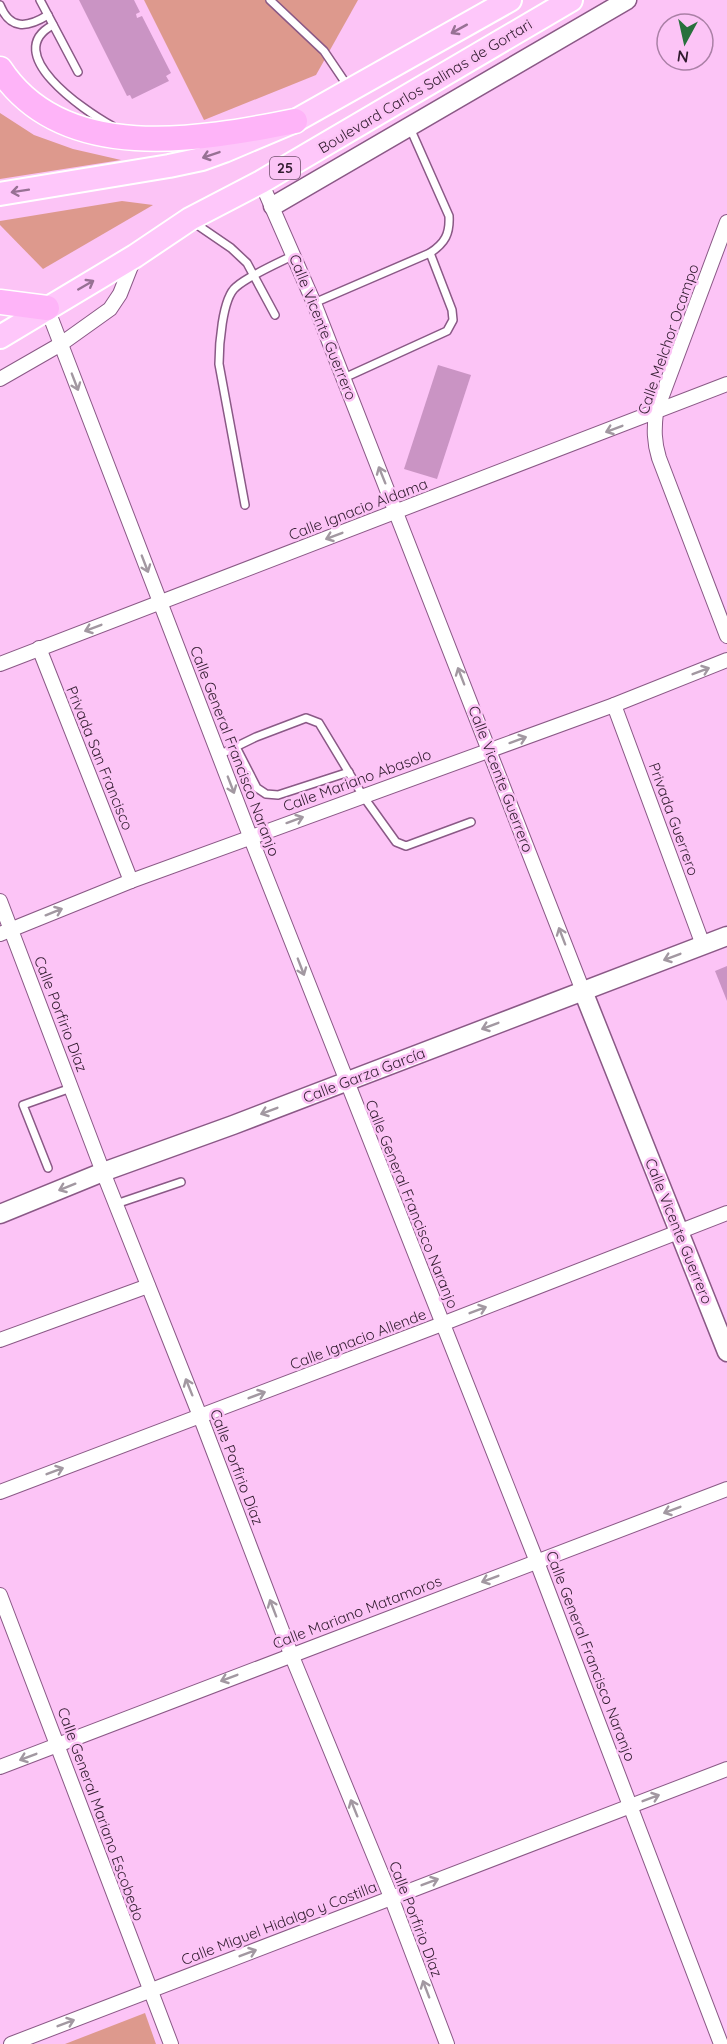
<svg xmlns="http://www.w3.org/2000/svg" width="727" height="2044" viewBox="0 0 727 2044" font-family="Quicksand,sans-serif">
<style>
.green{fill:#dd998d}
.building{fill:#ca94c4}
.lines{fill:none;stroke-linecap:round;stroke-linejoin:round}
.service-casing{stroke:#8a5986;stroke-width:10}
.minor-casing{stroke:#8a5986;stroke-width:16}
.tertiary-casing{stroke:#8a5986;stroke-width:21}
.primary-casing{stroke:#fff;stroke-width:26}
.trunk-casing{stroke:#fff;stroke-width:27}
.service{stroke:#fff;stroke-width:7}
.minor{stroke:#fff;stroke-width:14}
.tertiary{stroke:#fff;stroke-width:18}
.primary{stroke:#fec7fa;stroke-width:22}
.trunk{stroke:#feb4f8;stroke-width:24}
.oneway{stroke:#977194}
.oneway2{stroke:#a298a1}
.labels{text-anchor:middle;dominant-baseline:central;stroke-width:5;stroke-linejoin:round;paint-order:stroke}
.shield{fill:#fcc4f6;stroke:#6d4e6a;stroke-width:1.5}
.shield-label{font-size:14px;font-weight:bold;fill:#301b2e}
.street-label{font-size:15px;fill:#301b2e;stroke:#fcc4f6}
</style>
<rect width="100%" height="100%" fill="#fcc4f6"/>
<!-- green -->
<g class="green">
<polygon points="144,0 358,0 316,75 204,120"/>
<polygon points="0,113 34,135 73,149 121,160 0,179"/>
<polygon points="122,201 153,205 43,269 0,225 0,221"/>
<polygon points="145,2013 156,2044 65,2044"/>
</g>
<!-- building -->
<g class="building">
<polygon points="79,0 134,0 140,12 136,14 137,18 142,16 171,73 166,76 169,81 132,99 130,95 127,96"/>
<polygon points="438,365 471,375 437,479 404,469"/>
<polygon points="727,966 727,1001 715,971"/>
</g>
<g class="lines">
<!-- service casing -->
<g class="service-casing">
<g id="service">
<polyline points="40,0 78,72"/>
<polyline points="270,0 324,51 349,88"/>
<path d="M0,5C10,30 27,28 48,15"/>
<path d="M53,25C0,53 83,110 112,126"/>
<polyline points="193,222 231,248 247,263 275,315"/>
<path d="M314,303L430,253C445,243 450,234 449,216L410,128"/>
<polyline points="344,378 447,331 453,320 452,310 430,253"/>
<path d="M245,505L219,364C219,347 222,298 236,287C248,276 278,263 294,255"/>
<polyline points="236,747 257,788 266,794 278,795 349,772"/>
<polyline points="219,755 256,737 306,718 319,723 363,796 396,842 406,846 471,822"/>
<polyline points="48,1168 23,1105 71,1088"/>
<polyline points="116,1204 181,1182"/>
</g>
</g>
<!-- minor casing -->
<g class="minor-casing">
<g id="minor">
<polyline points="261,182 314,303 583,991"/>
<path d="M727,222L656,412C654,429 654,442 659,458L727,636"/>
<polyline points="47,308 250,836 537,1562 721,2044"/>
<polyline points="0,379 61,344 110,309 120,294 135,256"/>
<polyline points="39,648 131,881"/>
<polyline points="0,664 727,384"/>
<polyline points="614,705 703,945"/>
<polyline points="0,901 103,1172 200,1416 291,1654 391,1897 447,2044"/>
<polyline points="0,934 131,881 614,705 727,660"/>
<polyline points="0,1340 148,1286"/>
<polyline points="0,1492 442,1324 727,1213"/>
<polyline points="0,1595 171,2044"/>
<polyline points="0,1767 727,1489"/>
<polyline points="11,2044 727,1769"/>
</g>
</g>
<!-- tertiary casing -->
<g class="tertiary-casing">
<g id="tertiary">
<polyline points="273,206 627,0"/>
<polyline points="583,991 727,1352"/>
<polyline points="0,1214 103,1172 233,1125 727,936"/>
</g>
</g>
<!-- primary casing -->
<g class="primary-casing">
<g id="primary">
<polyline points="0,194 169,166 202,159 224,151 295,121 510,0"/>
<polyline points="0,337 135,256 190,219 261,182 571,0"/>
</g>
</g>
<!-- trunk casing -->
<g class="trunk-casing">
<g id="trunk">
<path d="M0,69C63,165 200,140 295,121"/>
<polyline points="0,302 47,308"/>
</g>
</g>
<!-- service -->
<use href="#service" class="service"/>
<!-- minor -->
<use href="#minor" class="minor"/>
<!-- tertiary -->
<use href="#tertiary" class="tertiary"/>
<!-- primary -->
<use href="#primary" class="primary"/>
<!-- trunk -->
<use href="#trunk" class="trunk"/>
</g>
<!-- one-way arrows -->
<defs><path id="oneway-shaft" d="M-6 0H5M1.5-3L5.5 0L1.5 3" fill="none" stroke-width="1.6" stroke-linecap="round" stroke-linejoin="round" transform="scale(1.5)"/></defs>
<g class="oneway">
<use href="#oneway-shaft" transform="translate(459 29) rotate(151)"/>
<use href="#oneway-shaft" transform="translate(211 155) rotate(161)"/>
<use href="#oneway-shaft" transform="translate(20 191) rotate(171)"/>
<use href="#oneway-shaft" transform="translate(86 285) rotate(-30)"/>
</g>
<g class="oneway2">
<use href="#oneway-shaft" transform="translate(75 382) rotate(69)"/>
<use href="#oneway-shaft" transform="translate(614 429) rotate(159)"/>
<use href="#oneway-shaft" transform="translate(382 475) rotate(-112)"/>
<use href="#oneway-shaft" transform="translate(334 536) rotate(159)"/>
<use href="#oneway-shaft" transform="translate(145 564) rotate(69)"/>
<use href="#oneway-shaft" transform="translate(93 628) rotate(159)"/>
<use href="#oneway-shaft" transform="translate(701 671) rotate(-21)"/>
<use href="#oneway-shaft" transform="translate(461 676) rotate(-111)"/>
<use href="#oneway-shaft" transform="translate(518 740) rotate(-20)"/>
<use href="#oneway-shaft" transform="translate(231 785) rotate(69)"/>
<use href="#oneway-shaft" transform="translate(295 820) rotate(-20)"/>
<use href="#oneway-shaft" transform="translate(54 912) rotate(-22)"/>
<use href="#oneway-shaft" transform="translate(562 936) rotate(-111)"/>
<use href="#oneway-shaft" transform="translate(672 957) rotate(159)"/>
<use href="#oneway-shaft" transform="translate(301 967) rotate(69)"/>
<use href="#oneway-shaft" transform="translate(490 1026) rotate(159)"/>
<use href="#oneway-shaft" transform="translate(269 1111) rotate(159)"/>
<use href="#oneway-shaft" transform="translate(67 1187) rotate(158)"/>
<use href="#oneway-shaft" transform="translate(478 1310) rotate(-21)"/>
<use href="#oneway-shaft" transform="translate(189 1387) rotate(-112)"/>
<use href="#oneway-shaft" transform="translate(257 1395) rotate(-21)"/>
<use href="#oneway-shaft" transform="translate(55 1471) rotate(-21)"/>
<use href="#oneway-shaft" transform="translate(672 1510) rotate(159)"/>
<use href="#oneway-shaft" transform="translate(490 1579) rotate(159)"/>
<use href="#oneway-shaft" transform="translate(273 1608) rotate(-111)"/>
<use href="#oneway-shaft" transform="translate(229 1678) rotate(159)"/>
<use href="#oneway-shaft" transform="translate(28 1757) rotate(159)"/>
<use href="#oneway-shaft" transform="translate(651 1798) rotate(-21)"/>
<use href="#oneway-shaft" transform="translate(354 1808) rotate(-112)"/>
<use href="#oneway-shaft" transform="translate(430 1882) rotate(-21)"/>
<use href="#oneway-shaft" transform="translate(248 1953) rotate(-21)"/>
<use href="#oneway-shaft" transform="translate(426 1989) rotate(-111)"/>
<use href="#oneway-shaft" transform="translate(66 2023) rotate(-21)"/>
</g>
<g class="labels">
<!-- shield labels -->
<rect class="shield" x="270" y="157" width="30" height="22" rx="4.5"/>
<g class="shield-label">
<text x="285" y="168">25</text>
</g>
<!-- street labels -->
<g class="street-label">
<text transform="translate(425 86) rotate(-31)">Boulevard Carlos Salinas de Gortari</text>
<text transform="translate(323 327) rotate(68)">Calle Vicente Guerrero</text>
<text transform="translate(668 339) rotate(-71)">Calle Melchor Ocampo</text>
<text transform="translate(358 509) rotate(-21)">Calle Ignacio Aldama</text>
<text transform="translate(235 751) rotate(69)">Calle General Francisco Naranjo</text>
<text transform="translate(100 758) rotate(68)">Privada San Francisco</text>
<text transform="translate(501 779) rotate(69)">Calle Vicente Guerrero</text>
<text transform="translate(357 780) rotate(-20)">Calle Mariano Abasolo</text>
<text transform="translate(674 819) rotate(70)">Privada Guerrero</text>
<text transform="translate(61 1014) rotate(69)">Calle Porfirio Díaz</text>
<text transform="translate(364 1075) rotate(-21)">Calle Garza García</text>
<text transform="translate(412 1204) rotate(68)">Calle General Francisco Naranjo</text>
<text transform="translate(679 1231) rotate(68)">Calle Vicente Guerrero</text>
<text transform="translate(358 1339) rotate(-21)">Calle Ignacio Allende</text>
<text transform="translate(237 1467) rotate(69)">Calle Porfirio Díaz</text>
<text transform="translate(357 1612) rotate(-21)">Calle Mariano Matamoros</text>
<text transform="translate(591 1656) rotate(69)">Calle General Francisco Naranjo</text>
<text transform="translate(101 1814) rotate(70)">Calle General Mariano Escobedo</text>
<text transform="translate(416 1919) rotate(69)">Calle Porfirio Díaz</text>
<text transform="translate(279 1923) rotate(-21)">Calle Miguel Hidalgo y Costilla</text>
</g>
</g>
<!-- north arrow -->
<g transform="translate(685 42) rotate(188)"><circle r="28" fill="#fcc4f6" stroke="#aa80a6" stroke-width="1.5"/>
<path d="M0-4.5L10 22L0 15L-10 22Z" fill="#28703c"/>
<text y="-9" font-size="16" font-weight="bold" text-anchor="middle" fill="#301b2e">N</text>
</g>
</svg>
